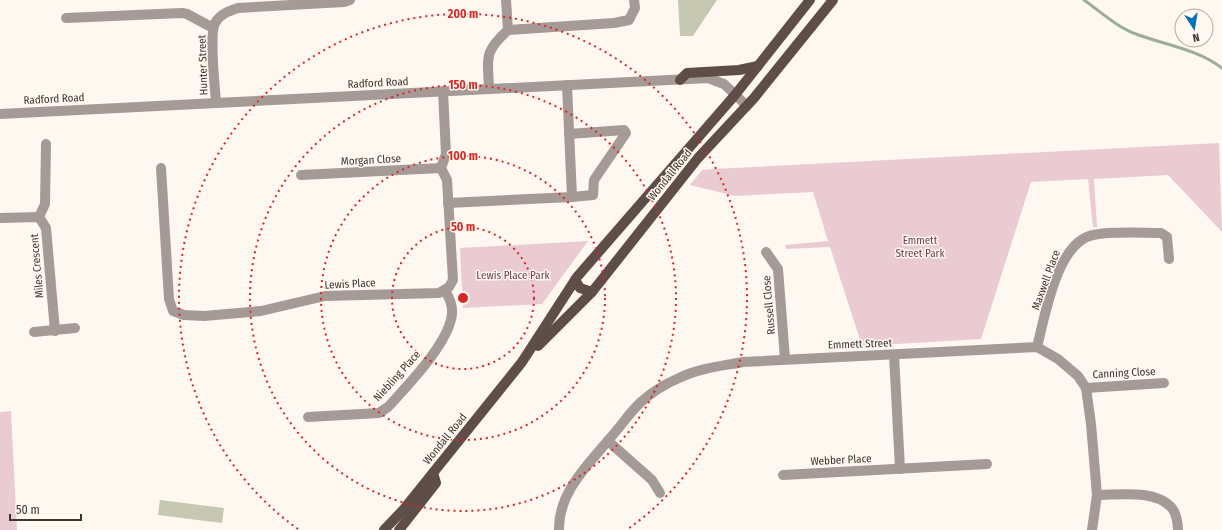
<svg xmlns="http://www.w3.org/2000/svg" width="1222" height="530" viewBox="0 0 1222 530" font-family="'Fira Sans Condensed',sans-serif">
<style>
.green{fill:#eacbd1}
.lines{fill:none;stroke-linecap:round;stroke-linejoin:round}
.stream{stroke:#9cae97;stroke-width:3}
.building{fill:#c6c8b1}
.minor{stroke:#a59a96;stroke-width:10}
.major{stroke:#5f4d47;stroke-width:10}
.ring{fill:none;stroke:#d62828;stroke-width:2;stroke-dasharray:2 4}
.labels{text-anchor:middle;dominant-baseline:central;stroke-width:3;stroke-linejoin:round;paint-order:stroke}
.street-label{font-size:11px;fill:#3c362f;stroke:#fef8f0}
.park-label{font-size:11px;fill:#733b49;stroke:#fef8f0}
.centre{fill:#d62828;stroke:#fef8f0;stroke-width:2}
.ring-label{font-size:12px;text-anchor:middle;font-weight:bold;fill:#d62828;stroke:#fef8f0;stroke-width:3;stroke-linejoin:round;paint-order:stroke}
</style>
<rect width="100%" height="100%" fill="#fef8f0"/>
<!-- green -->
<g class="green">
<polygon points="1219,143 1222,232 1168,175 1094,179 1097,227 1093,227 1088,179 1031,182 981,339 862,346 830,247 786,249 785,245 828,241 813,192 735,196 690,185 702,170 713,169"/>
<polygon points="588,241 542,304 463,308 460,248"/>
<polygon points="11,411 17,530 0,530 0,412"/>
</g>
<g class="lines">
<!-- stream -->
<path class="stream" d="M1084,0C1101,12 1117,27 1136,34C1165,45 1197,49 1222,68"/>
</g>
<!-- building -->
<g class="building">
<polygon points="678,0 717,0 693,36 680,36"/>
<polygon points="160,500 224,508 222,523 158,515"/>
</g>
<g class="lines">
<!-- minor -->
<g class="minor">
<polyline points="66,18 182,13 187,14 213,28"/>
<polyline points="508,30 614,23 629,20 635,8 634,0"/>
<path d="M489,89C488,57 483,53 508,30L506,0"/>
<path d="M216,103C215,87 209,35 215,23C220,14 229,11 238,8L344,2L350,0"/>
<polyline points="0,114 708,78 724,84 747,106"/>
<polyline points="569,134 624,130 626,133 594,180 593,195 572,197"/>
<polyline points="161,168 169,299 173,311 184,315 204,316 261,311 325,296 439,293 449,287 453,280 447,180 441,168 446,154 443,91"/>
<polyline points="301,175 441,168"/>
<polyline points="448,203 572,197 567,85"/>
<polyline points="39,217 45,204 46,144"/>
<polyline points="0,218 39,217 46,228 55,331"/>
<polyline points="766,252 778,269 785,359"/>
<polyline points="34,332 75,328"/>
<path d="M1037,347C1045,316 1057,242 1093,235C1112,231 1140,233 1161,233L1167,237L1169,259"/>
<polyline points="894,355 900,469"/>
<polyline points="1086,388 1164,383"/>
<path d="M308,417L379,413L388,407C408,385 449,343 452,314C453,305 449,298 445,290"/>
<polyline points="608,441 652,480 660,493"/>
<polyline points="783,475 987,464"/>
<path d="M1097,495C1119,495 1154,489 1171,507C1176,512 1178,523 1178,530"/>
<path d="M559,530C558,492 589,464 611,437C621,426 630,412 641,402C652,392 665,384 679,378C699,368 722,366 743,362L1037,347L1058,359L1078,376L1086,388L1091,424L1097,495L1092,530"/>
</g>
<!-- major -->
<g class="major">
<polyline points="680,80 687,73 739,70 758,66"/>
<polyline points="575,280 580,288 592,292"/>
<polyline points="538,346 592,292 698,158 754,98 833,0"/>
<polyline points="384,530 404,509 522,362 577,277 735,95 810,0"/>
<polyline points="399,530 436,483 433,473"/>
</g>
</g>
<!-- distance rings -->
<g class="ring">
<circle cx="463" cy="298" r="71"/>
<circle cx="463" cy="298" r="142"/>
<circle cx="463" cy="298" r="213"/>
<path d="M298 529A284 284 0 1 1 628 529"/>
</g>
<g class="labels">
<!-- street labels -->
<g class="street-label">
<text transform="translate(203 65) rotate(-92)">Hunter Street</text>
<text transform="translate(378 83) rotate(-3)">Radford Road</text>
<text transform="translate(54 99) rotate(-3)">Radford Road</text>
<text transform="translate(371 160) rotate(-3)">Morgan Close</text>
<text transform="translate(670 175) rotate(-51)">Wondall Road</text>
<text transform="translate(37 266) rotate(-95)">Miles Crescent</text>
<text transform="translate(1046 280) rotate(-70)">Maxwell Place</text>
<text transform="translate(350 284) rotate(-3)">Lewis Place</text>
<text transform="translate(769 305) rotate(-95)">Russell Close</text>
<text transform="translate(860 344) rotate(-2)">Emmett Street</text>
<text transform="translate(1124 373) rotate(-3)">Canning Close</text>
<text transform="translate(397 376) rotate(-48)">Niebling Place</text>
<text transform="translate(445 439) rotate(-51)">Wondall Road</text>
<text transform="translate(841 460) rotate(-3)">Webber Place</text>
</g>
<!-- park labels -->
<g class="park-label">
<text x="920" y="240">Emmett<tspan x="920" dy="13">Street Park</tspan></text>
<text x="513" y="275">Lewis Place Park</text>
</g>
</g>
<circle cx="463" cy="298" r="6" class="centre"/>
<g class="ring-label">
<text x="463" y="18">200 m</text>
<text x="463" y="89">150 m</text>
<text x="463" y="160">100 m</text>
<text x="463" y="231">50 m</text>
</g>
<!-- north arrow -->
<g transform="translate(1194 28) rotate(168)"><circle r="19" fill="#fef8f0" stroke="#b0aaa3"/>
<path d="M0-3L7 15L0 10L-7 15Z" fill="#0170bb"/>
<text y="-6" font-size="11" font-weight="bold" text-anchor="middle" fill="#3c362f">N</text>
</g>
<!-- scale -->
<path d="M10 514v6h71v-6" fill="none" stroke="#3c362f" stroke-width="2"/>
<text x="16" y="514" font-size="12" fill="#3c362f" stroke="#fef8f0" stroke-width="3" paint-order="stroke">50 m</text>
</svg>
